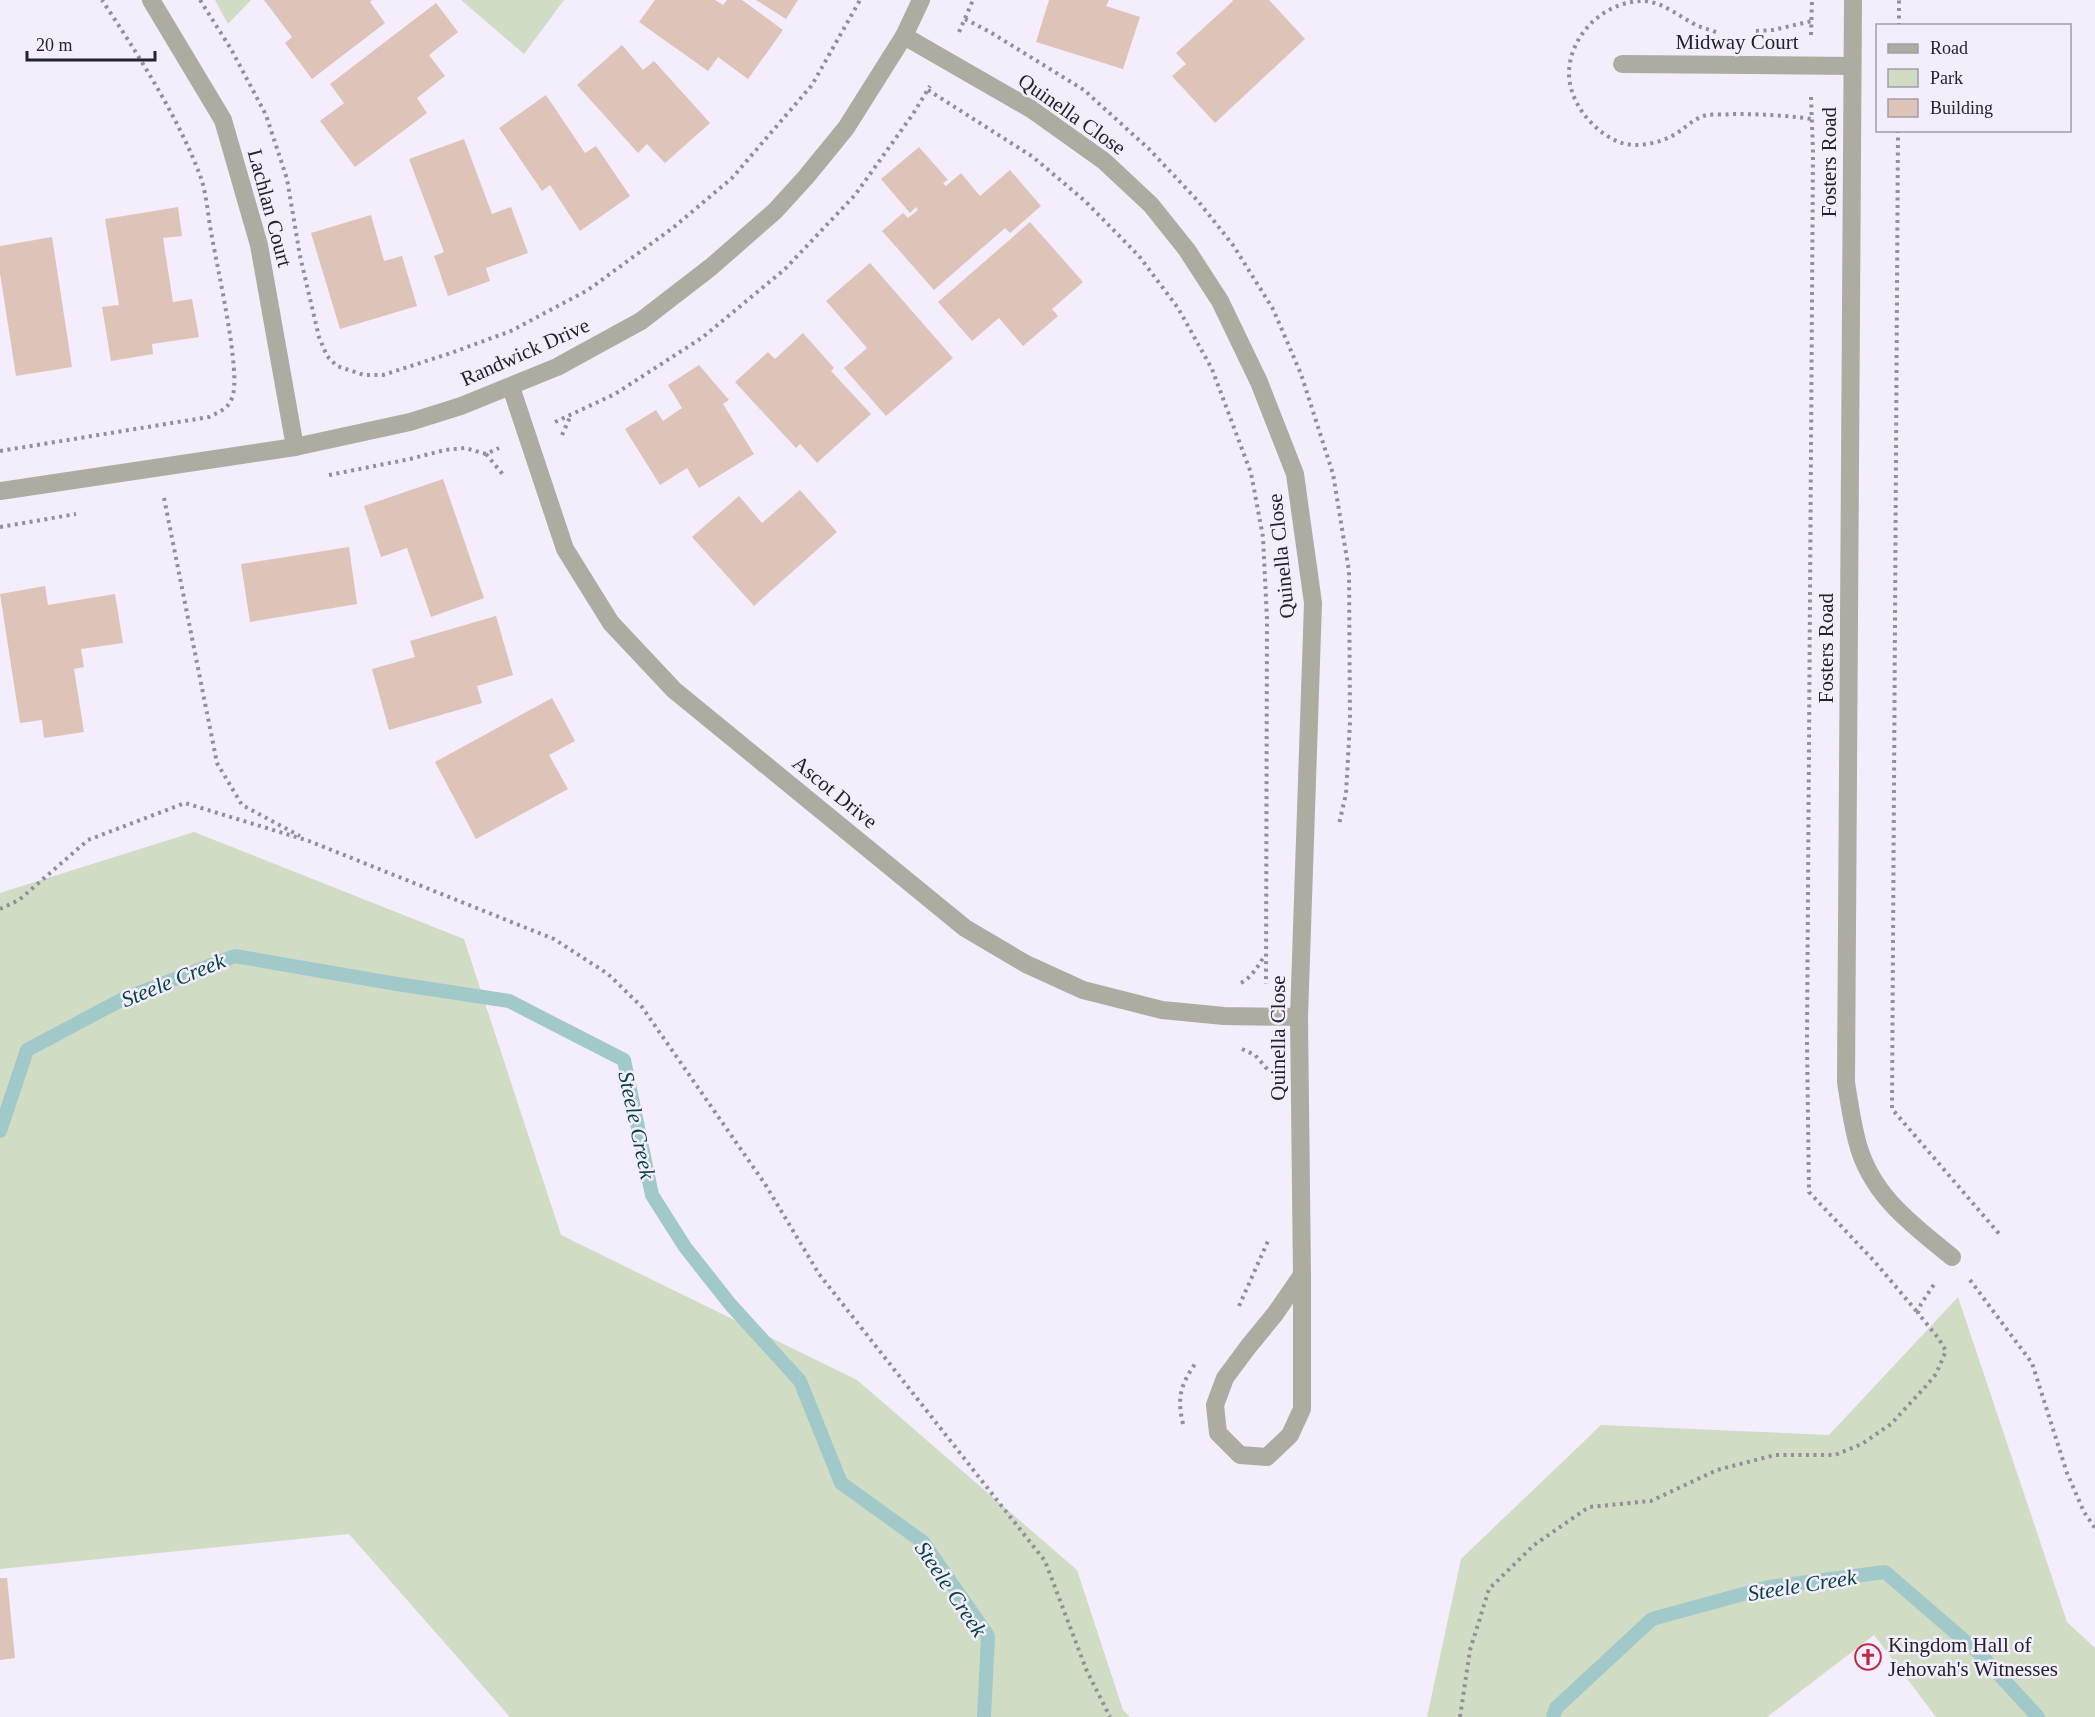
<svg xmlns="http://www.w3.org/2000/svg" width="2095" height="1717" viewBox="0 0 2095 1717" font-family="'Times New Roman',serif">
<style>
.green{fill:#d0dcc3}
.lines{fill:none;stroke-linecap:round;stroke-linejoin:round}
.stream{stroke:#a1c9ca;stroke-width:14}
.building{fill:#dec3b8}
.path{stroke:#938e9a;stroke-width:4;stroke-dasharray:3 4.5;stroke-linecap:butt}
.minor{stroke:#aeaba0;stroke-width:18}
.labels{text-anchor:middle;dominant-baseline:central;stroke-width:5;stroke-linejoin:round;paint-order:stroke}
.street-label{font-size:21px;fill:#26222b;stroke:#f4edfc}
.poi-label{font-size:21px;fill:#26222b;stroke:#f4edfc;text-anchor:start}
.water-label{font-size:22px;font-style:italic;fill:#044345;stroke:#f4edfc}
</style>
<rect width="100%" height="100%" fill="#f4edfc"/>
<!-- green -->
<g class="green">
<polygon points="215,0 251,0 228,24"/>
<polygon points="461,0 564,0 524,54"/>
<polygon points="194,832 464,939 561,1235 857,1380 1077,1570 1123,1710 1130,1717 510,1717 349,1534 0,1569 0,893"/>
<polygon points="1958,1297 2067,1622 2095,1648 2095,1717 1936,1717 1874,1635 1767,1717 1427,1717 1461,1559 1601,1425 1829,1435"/>
</g>
<g class="lines">
<!-- stream -->
<g class="stream">
<polyline points="0,1131 27,1050 123,999 235,956 391,983 509,1001 624,1060 652,1195 685,1247 730,1304 800,1381 841,1483 923,1542 988,1636 984,1717"/>
<polyline points="1553,1717 1556,1708 1652,1619 1769,1587 1885,1572 1979,1653 2038,1717"/>
</g>
</g>
<!-- building -->
<g class="building">
<polygon points="264,0 372,0 370,2 385,23 312,79 285,43 292,37"/>
<polygon points="655,0 715,0 723,5 727,0 742,0 783,30 748,79 718,57 708,71 639,22"/>
<polygon points="756,0 798,0 786,19"/>
<polygon points="1049,0 1109,0 1106,6 1140,17 1123,69 1036,42"/>
<polygon points="1232,0 1269,0 1305,39 1215,123 1172,76 1186,64 1176,53 1233,1"/>
<polygon points="436,3 458,32 429,55 445,76 417,98 427,113 355,167 320,121 344,103 330,84"/>
<polygon points="622,45 643,70 654,61 710,123 665,163 647,144 638,153 577,85"/>
<polygon points="546,95 585,153 596,146 630,196 580,231 550,185 542,191 499,128"/>
<polygon points="464,139 492,214 511,207 528,253 486,268 490,281 448,296 434,256 444,252 409,159"/>
<polygon points="919,147 948,180 943,183 946,186 961,173 980,196 1010,170 1041,206 1010,233 1005,228 934,290 882,231 903,213 908,218 918,210 916,207 910,213 881,179"/>
<polygon points="178,207 182,236 163,238 173,302 192,299 199,337 152,344 153,354 111,361 102,307 119,305 105,219"/>
<polygon points="371,215 384,261 402,256 417,306 340,329 311,233"/>
<polygon points="1030,222 1083,282 1052,309 1058,316 1023,346 999,318 972,341 938,302"/>
<polygon points="52,237 72,367 16,376 0,273 0,246"/>
<polygon points="870,263 953,358 886,416 844,368 867,348 826,301"/>
<polygon points="803,333 834,368 831,371 871,414 817,463 800,444 796,448 735,382 768,352 775,359"/>
<polygon points="699,365 729,400 723,404 754,454 699,488 687,468 660,485 625,429 656,410 663,421 682,408 668,385"/>
<polygon points="443,479 484,598 431,617 407,548 381,557 364,506"/>
<polygon points="800,490 837,532 754,606 692,537 739,496 762,523"/>
<polygon points="349,547 357,604 250,622 241,564"/>
<polygon points="45,586 48,605 115,594 123,643 81,649 84,667 74,669 84,732 44,738 42,720 20,723 0,594"/>
<polygon points="496,616 513,675 477,686 482,703 389,730 372,669 415,657 410,641"/>
<polygon points="552,698 575,741 549,755 568,789 476,839 435,762"/>
<polygon points="0,1578 7,1578 15,1658 0,1660"/>
</g>
<g class="lines">
<!-- path -->
<g class="path">
<polyline points="200,0 231,49 266,115 287,179 300,256 319,337 327,356 337,366 364,375 383,375 451,353 511,331 588,290 674,227 732,178 812,85 860,0"/>
<polyline points="965,19 990,32 1084,90 1149,149 1198,201 1233,245 1273,309 1301,374 1333,474 1349,571 1350,722 1346,794 1339,824"/>
<polyline points="1899,26 1899,0"/>
<polyline points="1756,31 1773,30 1812,21"/>
<polyline points="959,32 973,0"/>
<path d="M1716,32C1710,30 1704,28 1698,26C1681,18 1665,3 1645,1C1606,0 1571,33 1569,71C1568,101 1592,131 1619,142C1635,148 1657,144 1672,136C1684,130 1693,118 1707,115C1714,114 1723,115 1730,114C1759,114 1783,115 1812,119"/>
<polyline points="1811,35 1812,0"/>
<polyline points="928,90 1033,157 1085,201 1139,256 1178,308 1212,369 1251,473 1263,537 1267,619 1266,984"/>
<polyline points="1811,97 1813,152 1807,1042 1809,1192 1875,1262 1918,1313"/>
<polyline points="1898,130 1892,1109 2001,1236"/>
<polyline points="555,422 615,394 703,337 785,269 855,195 913,114 930,86"/>
<polyline points="562,435 571,415"/>
<path d="M0,451L209,417C219,412 228,409 232,398C242,375 217,267 212,237C208,218 207,196 201,178C179,118 137,53 102,0"/>
<polyline points="486,454 505,477"/>
<polyline points="329,475 410,459 445,450 465,448 486,454 499,448"/>
<polyline points="164,498 217,763 242,805 300,836"/>
<polyline points="0,527 76,514"/>
<polyline points="0,909 19,900 88,840 185,803 309,841 554,939 608,974 642,1007 765,1184 819,1274 1045,1561 1086,1669 1110,1717"/>
<path d="M1241,983C1252,977 1258,966 1265,955"/>
<polyline points="1242,1049 1255,1055 1268,1070"/>
<polyline points="1970,1280 2032,1363 2067,1473 2084,1512 2095,1528"/>
<polyline points="1239,1306 1268,1241"/>
<path d="M1183,1424C1177,1398 1180,1386 1195,1364"/>
<polyline points="1460,1717 1470,1650 1489,1589 1534,1545 1589,1507 1651,1501 1717,1470 1775,1455 1835,1455 1862,1444 1891,1424 1926,1386 1936,1374 1946,1351 1939,1339 1918,1313 1921,1304 1935,1283"/>
</g>
<!-- minor -->
<g class="minor">
<polyline points="151,0 223,120 259,245 295,447"/>
<path d="M1853,0L1846,1082C1849,1102 1852,1122 1857,1141C1870,1194 1912,1225 1952,1257"/>
<polyline points="904,36 1031,109 1104,161 1151,205 1187,250 1220,301 1259,382 1295,474 1313,603 1299,1017 1302,1275 1302,1409 1290,1435 1267,1457 1240,1455 1218,1433 1215,1405 1225,1378 1248,1347 1275,1314 1302,1275"/>
<polyline points="1622,64 1852,66"/>
<polyline points="511,387 565,549 611,623 674,690 965,928 1026,964 1083,990 1162,1010 1224,1016 1299,1017"/>
<polyline points="0,491 295,447 410,422 461,406 557,367 641,321 711,267 775,211 806,177 846,128 904,36 921,0"/>
</g>
</g>
<!-- icons -->
<defs>
<g id="church-ring" transform="scale(1.35)"><circle r="9.5" fill="#f4edfc" stroke="#bc2b46" stroke-width="1.5"/><path d="M-1.2-6h2.4v3.5h3.3v2.4h-3.3V6h-2.4V-.1h-3.3v-2.4h3.3Z" fill="#bc2b46"/></g>
</defs>
<g fill-rule="evenodd">
<use href="#church-ring" x="1868" y="1657"/>
</g>
<g class="labels">
<!-- street labels -->
<g class="street-label">
<text x="1737" y="42">Midway Court</text>
<text transform="translate(1072 114) rotate(35)">Quinella Close</text>
<text transform="translate(1829 162) rotate(-90)">Fosters Road</text>
<text transform="translate(270 208) rotate(75)">Lachlan Court</text>
<text transform="translate(525 352) rotate(-24)">Randwick Drive</text>
<text transform="translate(1281 556) rotate(-96)">Quinella Close</text>
<text transform="translate(1826 648) rotate(-90)">Fosters Road</text>
<text transform="translate(835 792) rotate(39)">Ascot Drive</text>
<text transform="translate(1278 1038) rotate(-90)">Quinella Close</text>
</g>
<!-- poi labels -->
<g class="poi-label">
<text x="1888" y="1645">Kingdom Hall of<tspan x="1888" dy="24">Jehovah's Witnesses</tspan></text>
</g>
<!-- water labels -->
<g class="water-label">
<text transform="translate(173 980) rotate(-22)">Steele Creek</text>
<text transform="translate(637 1125) rotate(78)">Steele Creek</text>
<text transform="translate(1802 1585) rotate(-9)">Steele Creek</text>
<text transform="translate(951 1589) rotate(56)">Steele Creek</text>
</g>
</g>
<!-- legend -->
<rect x="1876" y="24" width="195" height="108" fill="#f4edfc" stroke="#a29ca8" stroke-width="1.5"/>
<rect x="1888" y="44" width="30" height="9" fill="#aeaba0" stroke="#a29ca8" stroke-width="1.5"/>
<text x="1930" y="54" font-size="18" fill="#26222b">Road</text>
<rect x="1888" y="69" width="30" height="18" fill="#d0dcc3" stroke="#a29ca8" stroke-width="1.5"/>
<text x="1930" y="84" font-size="18" fill="#26222b">Park</text>
<rect x="1888" y="99" width="30" height="18" fill="#dec3b8" stroke="#a29ca8" stroke-width="1.5"/>
<text x="1930" y="114" font-size="18" fill="#26222b">Building</text>
<!-- scale -->
<path d="M27 51v9h128v-9" fill="none" stroke="#26222b" stroke-width="3"/>
<text x="36" y="51" font-size="18" fill="#26222b" stroke="#f4edfc" stroke-width="4.5" paint-order="stroke">20 m</text>
</svg>
